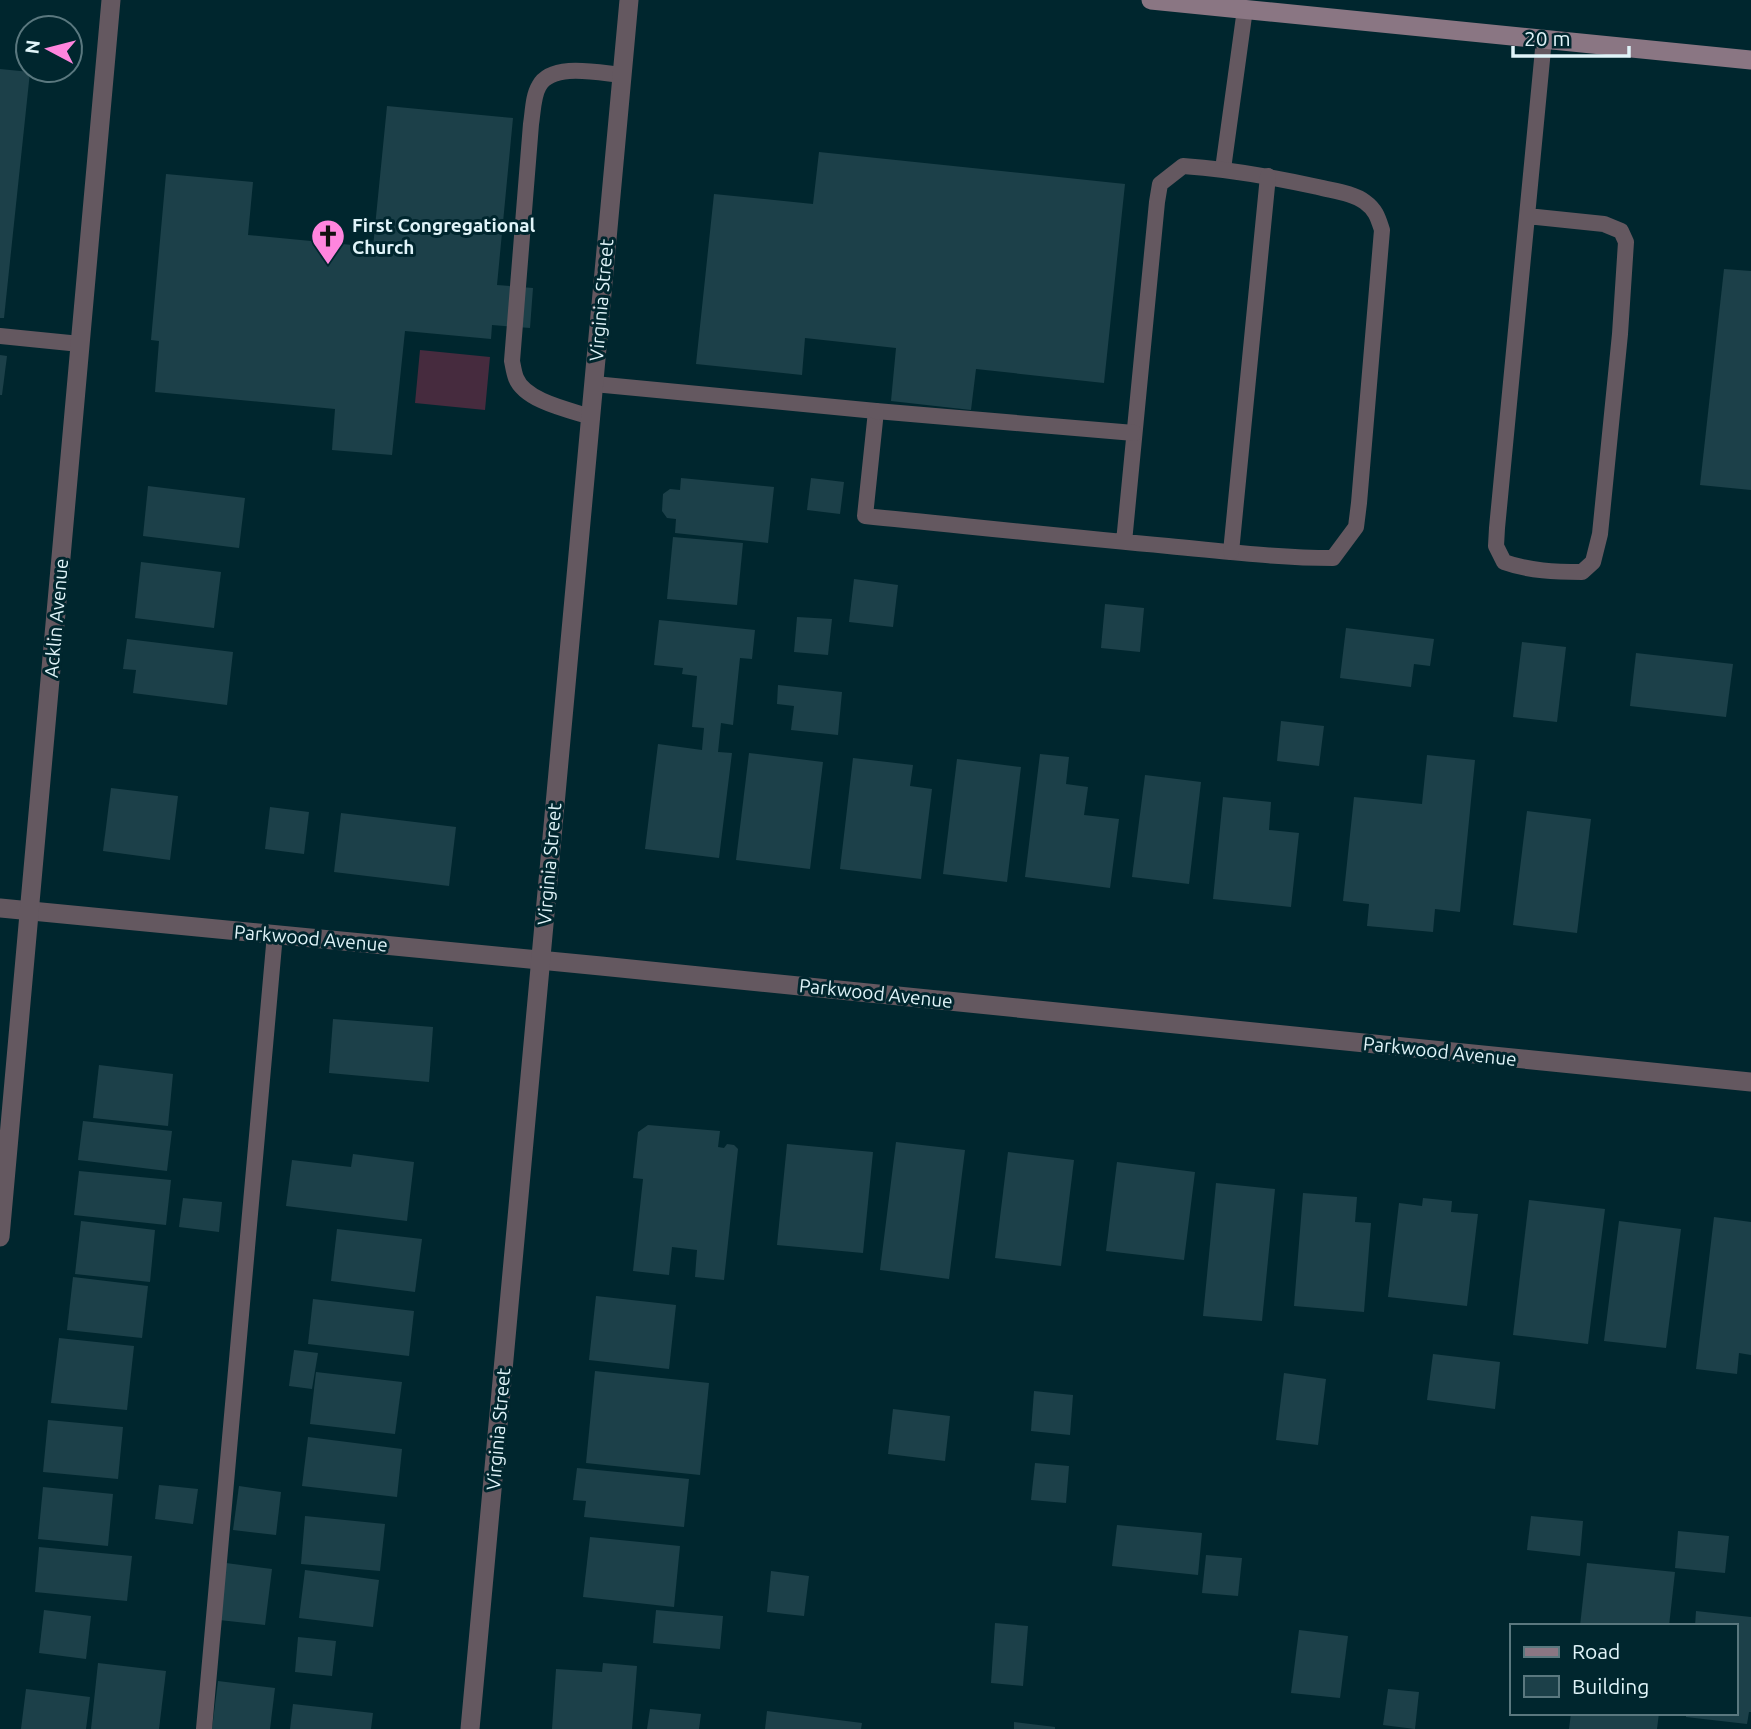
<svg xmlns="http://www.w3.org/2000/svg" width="1751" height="1729" viewBox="0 0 1751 1729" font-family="Ubuntu,sans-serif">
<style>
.green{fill:#462b3e}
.building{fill:#1c4049}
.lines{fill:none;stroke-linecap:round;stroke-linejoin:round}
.service{stroke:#645860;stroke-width:16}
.minor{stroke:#645860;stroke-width:19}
.secondary{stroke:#8a7683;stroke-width:19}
.labels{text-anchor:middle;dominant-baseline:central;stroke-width:6;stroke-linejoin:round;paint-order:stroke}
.poi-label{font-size:19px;font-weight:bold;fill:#e0f4f9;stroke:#00262e;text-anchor:start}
.street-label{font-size:19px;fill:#e0f4f9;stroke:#00262e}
</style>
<rect width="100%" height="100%" fill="#00262e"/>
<!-- green -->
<polygon class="green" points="420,350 490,357 485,410 415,403"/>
<!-- building -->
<g class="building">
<polygon points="0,69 30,72 4,318 0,318"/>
<polygon points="387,106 513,118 497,285 533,288 530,328 492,325 491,339 405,331 392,455 332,450 335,409 155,392 159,341 151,340 166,174 253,182 248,235 373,247"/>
<polygon points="819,152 1125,184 1104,383 976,369 971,410 891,401 896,348 805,338 802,375 696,364 714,194 813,204"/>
<polygon points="1724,269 1751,271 1751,490 1700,485"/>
<polygon points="0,355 7,356 2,395 0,395"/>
<polygon points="681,478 774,487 768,543 675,533 676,519 667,518 662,511 663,494 670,489 680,490"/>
<polygon points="811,478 844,482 840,514 807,510"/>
<polygon points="148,486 245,498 239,548 143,536"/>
<polygon points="673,537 743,543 737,605 667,599"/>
<polygon points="141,562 221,572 214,628 135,618"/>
<polygon points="854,579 898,585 893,627 849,622"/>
<polygon points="1105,604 1144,608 1140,652 1101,648"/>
<polygon points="797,617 832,619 828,655 794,652"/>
<polygon points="659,620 755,630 752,659 740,658 733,725 721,723 718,752 732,753 719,858 645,849 658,744 702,750 704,728 692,727 697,676 682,674 683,668 654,665"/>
<polygon points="1346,628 1434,639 1430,666 1414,664 1411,687 1340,678"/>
<polygon points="127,639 233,652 227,705 133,693 136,670 123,669"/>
<polygon points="1522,642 1566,647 1557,722 1513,717"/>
<polygon points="1636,653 1733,664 1726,717 1630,706"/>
<polygon points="778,685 842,692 838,735 791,730 794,706 777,704"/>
<polygon points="1281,721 1324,726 1319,766 1277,761"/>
<polygon points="749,753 823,762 810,869 736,860"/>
<polygon points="1040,754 1069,757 1066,784 1088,787 1084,815 1119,819 1110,888 1025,877"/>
<polygon points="1427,755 1475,760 1460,912 1435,909 1433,932 1367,926 1369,904 1343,901 1354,797 1422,804"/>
<polygon points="853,758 913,765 910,786 932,789 921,879 840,869"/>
<polygon points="957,759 1021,767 1007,882 943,874"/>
<polygon points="1145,775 1201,782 1189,884 1132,877"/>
<polygon points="111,788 178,796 170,860 103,851"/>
<polygon points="1223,797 1271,802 1269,830 1299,833 1291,907 1213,899"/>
<polygon points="270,807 309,812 304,854 265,849"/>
<polygon points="1527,811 1591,819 1577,933 1513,925"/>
<polygon points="341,813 456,827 449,886 334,872"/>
<polygon points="333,1019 433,1027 429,1082 329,1073"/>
<polygon points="99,1065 173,1074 168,1126 93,1118"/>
<polygon points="83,1121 172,1131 167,1171 78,1160"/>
<polygon points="648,1125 720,1131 718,1147 724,1148 727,1144 734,1145 738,1149 724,1280 695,1277 697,1250 672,1247 669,1275 633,1271 643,1179 633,1178 638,1132"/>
<polygon points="896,1142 965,1150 949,1279 880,1270"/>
<polygon points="787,1144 873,1152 863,1253 777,1245"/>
<polygon points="1008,1152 1074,1160 1061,1266 995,1258"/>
<polygon points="353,1154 414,1162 407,1221 286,1206 292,1160 351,1167"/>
<polygon points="1117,1162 1195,1172 1184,1260 1106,1251"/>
<polygon points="79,1171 171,1180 166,1225 74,1215"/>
<polygon points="1216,1183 1275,1189 1262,1321 1203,1316"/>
<polygon points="1303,1193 1357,1197 1355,1222 1371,1223 1364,1312 1294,1306"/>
<polygon points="183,1198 222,1202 219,1232 179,1227"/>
<polygon points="1423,1198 1452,1201 1451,1212 1478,1214 1467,1306 1388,1297 1399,1203 1422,1206"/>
<polygon points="1529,1200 1605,1209 1588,1344 1513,1335"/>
<polygon points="1714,1217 1751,1222 1751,1355 1739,1353 1737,1374 1696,1369"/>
<polygon points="81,1221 155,1230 150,1282 75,1274"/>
<polygon points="1619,1221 1681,1229 1666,1348 1604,1341"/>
<polygon points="337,1229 422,1239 415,1292 331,1281"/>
<polygon points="73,1277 148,1286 142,1338 67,1330"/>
<polygon points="596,1296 676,1305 669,1369 589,1360"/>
<polygon points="313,1299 414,1311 409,1356 308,1344"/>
<polygon points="59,1338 134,1346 127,1410 51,1403"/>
<polygon points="294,1350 318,1353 312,1389 289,1386"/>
<polygon points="1433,1354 1500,1362 1495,1409 1427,1400"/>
<polygon points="595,1371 709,1383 700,1475 586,1463"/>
<polygon points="316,1372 402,1382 395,1434 310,1424"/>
<polygon points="1284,1373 1326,1379 1318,1445 1276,1440"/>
<polygon points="1034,1391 1073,1395 1070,1435 1031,1431"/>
<polygon points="893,1409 950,1416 945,1461 888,1454"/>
<polygon points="48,1420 123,1427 118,1479 43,1472"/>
<polygon points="308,1437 402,1449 397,1497 302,1486"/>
<polygon points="1035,1463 1069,1466 1066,1503 1031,1500"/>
<polygon points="577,1468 689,1479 684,1527 584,1517 586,1501 573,1500"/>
<polygon points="159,1485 198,1489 193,1524 155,1519"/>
<polygon points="239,1486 281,1492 276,1535 233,1530"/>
<polygon points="43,1487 113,1494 108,1546 38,1539"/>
<polygon points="305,1516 385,1524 380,1571 301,1564"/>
<polygon points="1531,1516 1583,1521 1580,1556 1527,1550"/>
<polygon points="1117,1525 1202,1533 1198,1575 1112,1566"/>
<polygon points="1678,1531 1729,1536 1725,1573 1675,1568"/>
<polygon points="590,1537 680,1546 674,1607 583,1597"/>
<polygon points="39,1547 132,1556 127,1601 35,1592"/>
<polygon points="1206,1555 1242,1558 1238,1596 1202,1593"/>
<polygon points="226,1563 272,1569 265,1625 219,1620"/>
<polygon points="1587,1563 1675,1572 1669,1626 1580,1626"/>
<polygon points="305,1570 379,1580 373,1627 299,1618"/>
<polygon points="771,1571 809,1576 804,1616 767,1612"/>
<polygon points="44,1610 91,1616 86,1659 39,1653"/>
<polygon points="656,1610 723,1616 720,1649 653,1643"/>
<polygon points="1696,1611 1751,1617 1751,1712 1749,1712 1747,1724 1686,1717 1686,1713 1735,1713 1735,1626 1695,1626"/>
<polygon points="995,1623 1028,1626 1023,1686 991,1683"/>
<polygon points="1299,1630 1348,1636 1340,1698 1291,1693"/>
<polygon points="298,1637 336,1641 332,1676 295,1672"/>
<polygon points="98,1663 166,1671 159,1729 91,1729"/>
<polygon points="603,1663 637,1666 632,1729 552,1729 556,1669 602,1672"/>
<polygon points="218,1681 275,1688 270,1729 212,1729"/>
<polygon points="26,1689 90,1697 86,1729 21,1729"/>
<polygon points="1388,1689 1419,1692 1415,1729 1383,1725"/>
<polygon points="293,1704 373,1713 371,1729 290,1729"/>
<polygon points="650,1709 701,1714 699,1729 647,1729"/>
<polygon points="767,1711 862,1723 861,1729 765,1729"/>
<polygon points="1571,1713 1659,1713 1657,1729 1569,1729"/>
<polygon points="1014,1722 1055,1727 1055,1729 1014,1729"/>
</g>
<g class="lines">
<!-- service -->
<g class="service">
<polyline points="1223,169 1245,9"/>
<path d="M1527,216L1604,224L1621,231L1626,242L1620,334L1600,534L1593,562L1582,572C1556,572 1529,571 1504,562L1496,546L1497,528C1513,365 1528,202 1544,39"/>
<polyline points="0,336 80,344"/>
<path d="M594,384L876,411L865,516C966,526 1067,537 1168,546C1223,551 1277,558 1333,558L1356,527L1359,503L1382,230C1378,218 1376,210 1365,202C1353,193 1334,191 1318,187C1273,177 1229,169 1183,166L1160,184L1157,202L1124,542"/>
<polyline points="876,411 1134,433"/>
<path d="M591,417C569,410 525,401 516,378C514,373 513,366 512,361L531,124C533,112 533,96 539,86C552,62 599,73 622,75"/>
<polyline points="1231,552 1268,176"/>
<polyline points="204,1729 275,934"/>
</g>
<!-- minor -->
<g class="minor">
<polyline points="0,908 601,966 1751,1082"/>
<polyline points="0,1237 111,0"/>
<polyline points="470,1729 629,0"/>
</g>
<!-- secondary -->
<polyline class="secondary" points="1151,0 1751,60"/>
</g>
<!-- icons -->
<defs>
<g id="church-pin" transform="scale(1.75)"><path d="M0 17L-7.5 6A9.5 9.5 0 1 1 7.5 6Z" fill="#ff85de" stroke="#00262e"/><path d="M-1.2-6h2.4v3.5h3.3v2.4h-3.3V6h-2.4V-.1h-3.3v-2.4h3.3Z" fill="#111"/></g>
</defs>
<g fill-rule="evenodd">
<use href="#church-pin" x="328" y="236"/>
</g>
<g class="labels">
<!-- poi labels -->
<g class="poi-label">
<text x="352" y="225">First Congregational<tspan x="352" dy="22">Church</tspan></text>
</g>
<!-- street labels -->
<g class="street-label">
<text transform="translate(601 300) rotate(-85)">Virginia Street</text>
<text transform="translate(56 618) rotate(-85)">Acklin Avenue</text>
<text transform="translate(549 864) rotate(-85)">Virginia Street</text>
<text transform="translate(311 938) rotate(5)">Parkwood Avenue</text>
<text transform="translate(876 993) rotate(6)">Parkwood Avenue</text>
<text transform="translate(1440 1051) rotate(6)">Parkwood Avenue</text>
<text transform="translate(498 1429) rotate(-85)">Virginia Street</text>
</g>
</g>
<!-- legend -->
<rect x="1510" y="1624" width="228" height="91" fill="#00262e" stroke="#5a787f" stroke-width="2"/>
<rect x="1524" y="1647" width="35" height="10" fill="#8a7683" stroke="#5a787f" stroke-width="2"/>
<text x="1572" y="1659" font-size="21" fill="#e0f4f9">Road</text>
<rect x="1524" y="1676" width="35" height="21" fill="#1c4049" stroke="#5a787f" stroke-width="2"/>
<text x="1572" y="1694" font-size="21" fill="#e0f4f9">Building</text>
<!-- north arrow -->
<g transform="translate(49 49) rotate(277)"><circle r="33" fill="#00262e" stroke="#5a787f" stroke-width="2"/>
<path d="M0-5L12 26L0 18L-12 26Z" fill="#ff85de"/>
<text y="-10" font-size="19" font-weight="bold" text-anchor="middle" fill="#e0f4f9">N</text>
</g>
<!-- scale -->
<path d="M1513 46v10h116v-10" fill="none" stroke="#e0f4f9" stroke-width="3.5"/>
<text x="1524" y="46" font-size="21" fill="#e0f4f9" stroke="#00262e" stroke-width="5" paint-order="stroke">20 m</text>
</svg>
